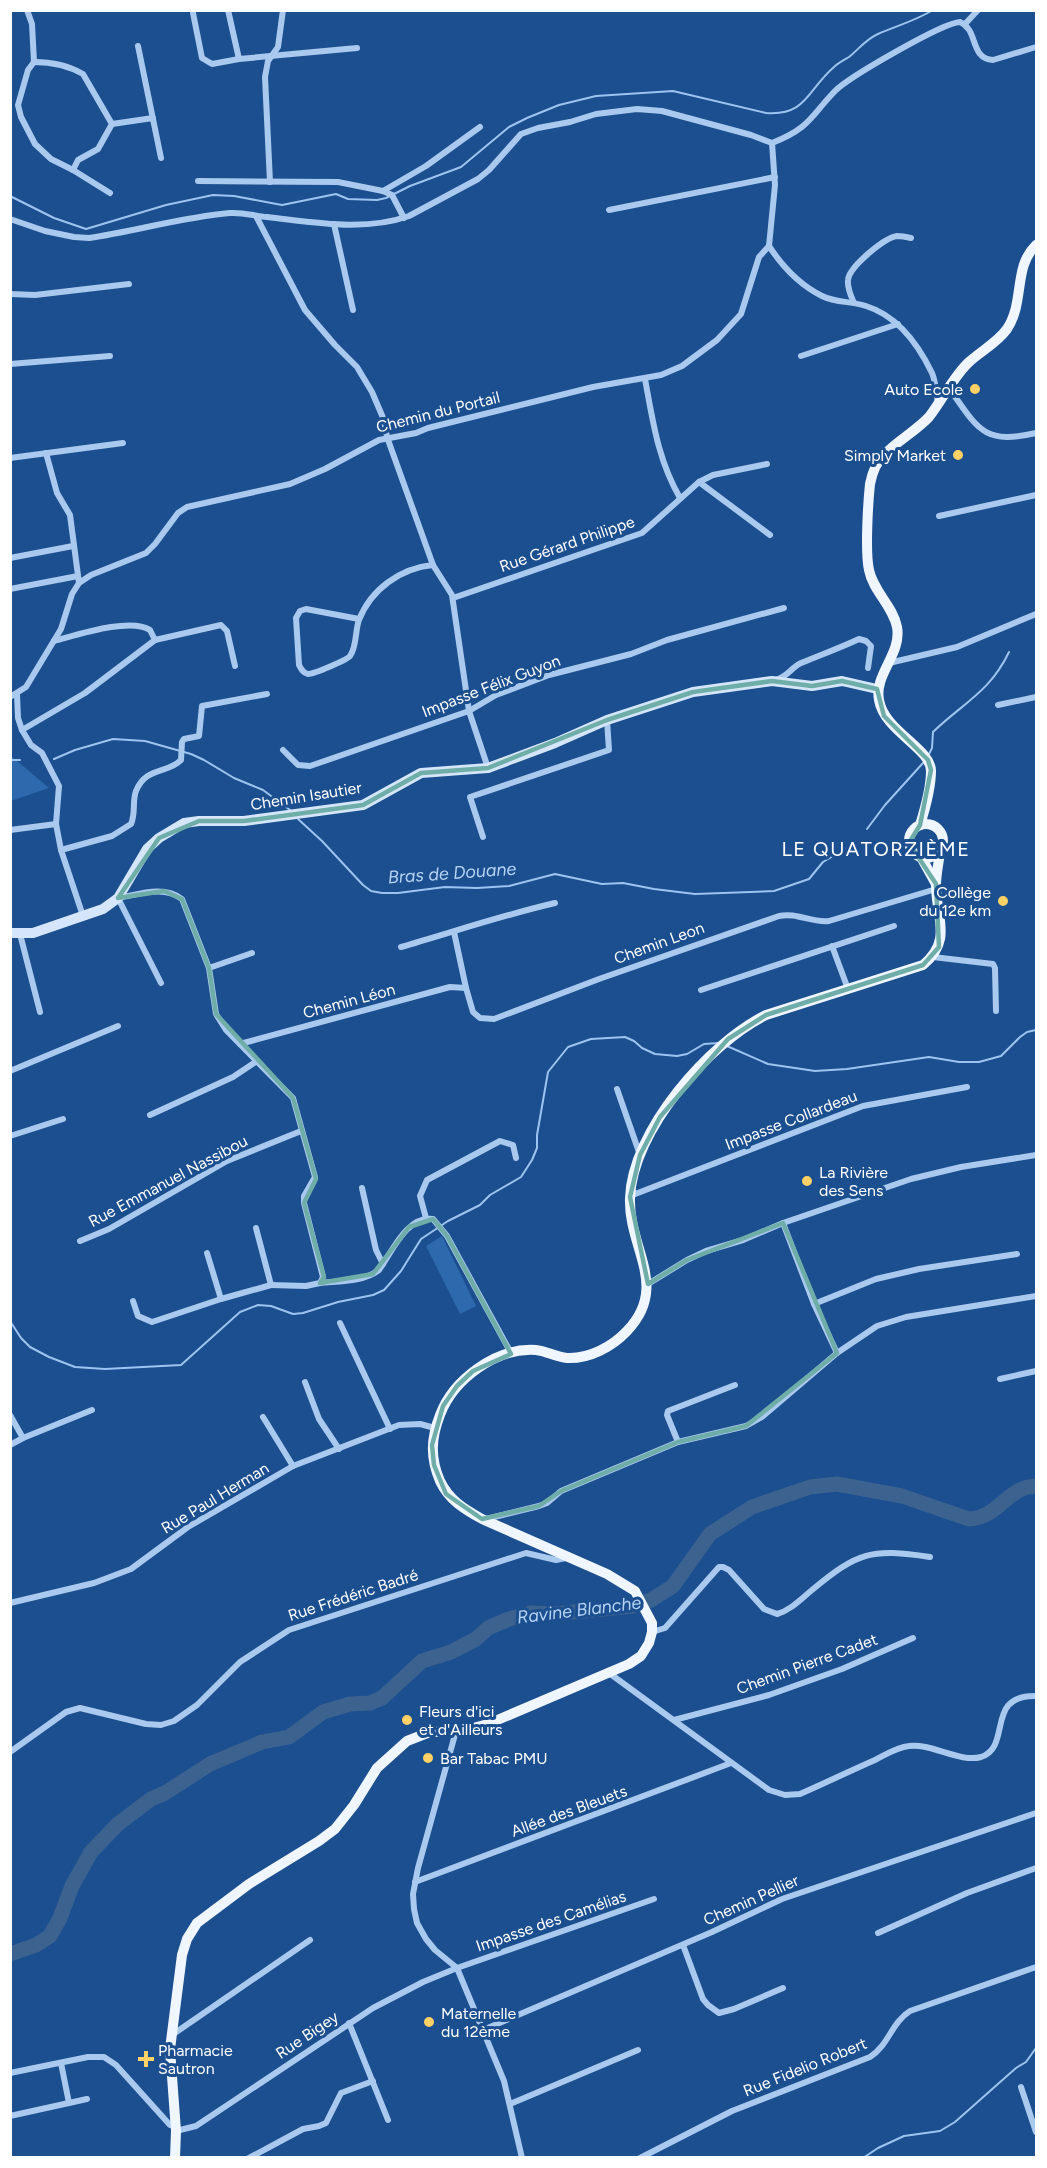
<svg xmlns="http://www.w3.org/2000/svg" width="1047" height="2168" viewBox="0 0 1047 2168" font-family="Figtree,sans-serif">
<style>
.green{fill:#2e69ad}
.lines{fill:none;stroke-linecap:round;stroke-linejoin:round}
.stream{stroke:#9cc4f0;stroke-width:2}
.river{stroke:#3c6290;stroke-width:15}
.minor{stroke:#a9c9ee;stroke-width:6}
.secondary{stroke:#d6e6fa;stroke-width:10}
.primary{stroke:#f0f6ff;stroke-width:10}
.marked{fill:none;stroke:#6fada8;stroke-width:4.5;stroke-linejoin:round}
.poi-dot{fill:#ffd166;stroke:#1b4f8f;stroke-width:2}
.labels{text-anchor:middle;dominant-baseline:central;stroke-width:6;stroke-linejoin:round;paint-order:stroke}
.poi-label{font-size:16px;fill:#fff;stroke:#1b4f8f;text-anchor:start}
.street-label{font-size:16px;fill:#fff;stroke:#1b4f8f}
.water-label{font-size:18px;font-style:italic;fill:#b5d3f5;stroke:#1b4f8f}
.quarter-label{font-size:20px;letter-spacing:1.5px;fill:#fff;stroke:#1b4f8f}
</style>
<rect width="100%" height="100%" fill="#1b4f8f"/>
<!-- green -->
<g class="green">
<polygon points="10,756 11,756 49,788 11,801"/>
<polygon points="442,1236 476,1306 460,1314 426,1246"/>
</g>
<g class="lines">
<!-- stream -->
<g class="stream">
<path d="M10,196L54,218L86,229L166,205L213,195L234,196L282,205L336,194L348,199L377,200L386,198L410,186L461,167L509,127L527,118L559,105L596,96L673,91L766,113C807,116 807,90 834,67C838,63 844,60 849,57C859,49 866,39 878,34C896,26 915,21 933,10"/>
<path d="M928,756L932,748L933,732C963,703 990,692 1009,652"/>
<polyline points="54,759 75,750 113,739 145,741 191,754 204,760 234,778 263,790 290,810"/>
<polyline points="10,760 20,760"/>
<polyline points="298,819 322,841 363,885 371,891 382,893 398,893 445,887 477,888 509,886 555,874 602,884 623,883 654,889 695,894 774,891 809,879 823,862 852,845"/>
<polyline points="867,829 885,805 923,763"/>
<polyline points="727,1046 768,1064 815,1071 847,1069 929,1057 959,1062 979,1062 1001,1056 1020,1037 1027,1032 1036,1030"/>
<polyline points="10,1321 21,1338 30,1347 49,1357 75,1367 105,1369 181,1365 240,1312 258,1305 271,1306 293,1314 303,1313 338,1302 373,1295 384,1290 401,1271 421,1239 448,1221 480,1205 490,1195 521,1177 532,1160 537,1148 537,1135 548,1072 568,1047 591,1039 625,1037 634,1041 642,1048 655,1054 677,1056 687,1054 704,1044 719,1043"/>
<polyline points="863,2158 878,2148 904,2136 940,2131 955,2122 1016,2068 1026,2062 1036,2048"/>
</g>
<!-- river -->
<path class="river" d="M10,1954L36,1945L50,1936L60,1918L72,1886L91,1852L118,1824L151,1799L165,1793L210,1764L262,1742L289,1737L323,1712L350,1704L370,1703L382,1698L422,1661L451,1652L476,1639L488,1628L509,1619L531,1613L554,1614L633,1606L651,1600L673,1586L710,1534L752,1507L810,1487L837,1484L902,1496L969,1519C999,1518 1006,1487 1036,1486"/>
<!-- minor -->
<g class="minor">
<polyline points="27,10 32,24 34,62"/>
<polyline points="228,10 239,59"/>
<polyline points="193,13 202,58 212,64 239,59 357,48"/>
<polyline points="965,24 978,10"/>
<polyline points="138,46 161,158"/>
<polyline points="34,62 28,70 18,105 21,117 35,144 51,159 73,170 110,193"/>
<path d="M34,62C50,62 69,66 83,74L112,124L98,149L78,160L73,170"/>
<polyline points="112,124 153,118"/>
<polyline points="198,181 338,182 383,191 392,195 404,218"/>
<polyline points="270,182 265,77 268,61 278,47 283,10"/>
<polyline points="383,191 426,166 480,127"/>
<polyline points="609,210 775,177"/>
<polyline points="256,216 305,310 335,345 357,367 372,392 384,420 387,437 433,565 452,595 469,711 488,768"/>
<path d="M10,219L45,231L74,237L89,238C136,231 183,217 230,213C242,212 255,216 267,217C313,222 364,232 409,216L478,179L489,170L521,134L538,128L570,122L596,114L637,109L662,111L751,135L772,143C810,128 810,117 835,91C849,77 942,23 960,22C979,30 969,58 993,60L1036,47"/>
<polyline points="334,224 353,310"/>
<path d="M769,246C782,266 800,285 822,296C836,303 852,301 866,306C898,316 918,344 932,373C936,382 936,394 938,404"/>
<polyline points="10,294 35,295 129,284"/>
<path d="M854,303C851,296 847,288 848,280C849,267 884,238 897,236C901,236 907,237 911,238"/>
<polyline points="801,356 898,324"/>
<polyline points="10,364 110,356"/>
<path d="M645,379C653,422 658,460 680,498"/>
<path d="M949,388C978,429 983,445 1036,433"/>
<polyline points="46,453 57,493 70,515 79,583"/>
<polyline points="10,458 123,443"/>
<polyline points="699,482 770,535"/>
<polyline points="939,516 1036,495"/>
<polyline points="10,558 73,546"/>
<polyline points="10,589 78,576"/>
<polyline points="453,598 642,533 699,482 713,475 767,464"/>
<path d="M359,619L306,609L300,611L296,618L299,665C301,669 303,673 308,674C314,674 347,660 350,656C357,647 355,630 359,620C371,589 401,568 433,565"/>
<path d="M54,641C77,635 130,617 150,630L155,640"/>
<polyline points="889,663 957,647 1036,614"/>
<path d="M778,679C788,676 792,667 801,663C820,655 840,648 859,639L866,641L871,646L868,668"/>
<polyline points="17,694 18,718 22,730 31,745 42,753 59,786 56,824 61,850 83,916"/>
<polyline points="10,697 26,687 61,629 72,594 79,583 91,575 146,553 155,544 178,513 187,507 290,484 325,469 379,440 416,433 428,428 593,387 661,375 682,366 717,340 741,314 759,257 769,246 775,185 772,143"/>
<polyline points="998,705 1036,697"/>
<polyline points="22,730 85,693 155,640 221,625 227,631 235,666"/>
<polyline points="283,750 298,765 310,766 469,711 496,695 549,675 631,654 667,640 784,608"/>
<polyline points="10,830 56,824"/>
<polyline points="483,837 470,797 609,750 607,720"/>
<path d="M61,850L112,836L131,824C136,813 132,801 136,791C146,766 168,774 181,760L182,742L184,739L199,736L202,706L267,694"/>
<path d="M454,932L466,988L473,1012L480,1018L494,1019L599,979L779,916C797,912 811,923 829,921L936,889"/>
<polyline points="20,934 40,1012"/>
<polyline points="832,946 848,989"/>
<path d="M401,947C453,932 503,915 555,903"/>
<polyline points="933,957 993,964 995,968 996,1011"/>
<polyline points="209,968 252,953"/>
<path d="M161,983L118,898C140,894 164,885 182,899L209,968L216,1014L226,1030L293,1098L315,1177L304,1196V1203L323,1277L320,1283L306,1286L271,1285"/>
<polyline points="701,990 894,926"/>
<polyline points="240,1044 450,987 466,988"/>
<polyline points="10,1071 118,1026"/>
<polyline points="617,1089 640,1155"/>
<polyline points="150,1115 233,1077 257,1061"/>
<polyline points="10,1136 63,1119"/>
<polyline points="362,1188 376,1250 383,1264"/>
<polyline points="630,1196 863,1106 967,1087"/>
<polyline points="426,1218 420,1196 427,1180 500,1141 513,1145 516,1158"/>
<polyline points="783,1223 814,1304 837,1353"/>
<polyline points="80,1241 109,1229 227,1161 301,1131"/>
<polyline points="207,1253 221,1299"/>
<path d="M320,1283C340,1281 363,1282 379,1270C392,1252 407,1215 433,1219L447,1236L511,1353"/>
<polyline points="648,1284 687,1260 706,1251 743,1240 783,1223 911,1179 961,1167 1036,1155"/>
<polyline points="133,1301 138,1316 152,1322 221,1299 271,1285 256,1228"/>
<polyline points="814,1304 876,1279 919,1269 1017,1254"/>
<polyline points="340,1323 390,1429"/>
<polyline points="1000,1379 1036,1371"/>
<polyline points="305,1382 319,1419 339,1449"/>
<polyline points="10,1415 23,1438 10,1445"/>
<polyline points="263,1417 293,1466"/>
<polyline points="23,1438 92,1410"/>
<polyline points="678,1442 667,1415 668,1411 735,1385"/>
<polyline points="486,1519 539,1506 547,1503 561,1491 678,1442 746,1426 762,1417 837,1353 877,1326 906,1317 1036,1296"/>
<polyline points="10,1603 94,1583 131,1569 188,1527 293,1466 399,1425 420,1424 435,1428"/>
<path d="M652,1632L665,1628L719,1567H723L729,1570L764,1609L777,1614C791,1610 801,1599 812,1590C858,1552 871,1548 930,1557"/>
<path d="M609,1673L769,1790L785,1795L800,1794C825,1783 850,1771 875,1760C885,1755 897,1747 909,1746C931,1743 960,1763 981,1757C1013,1746 984,1695 1036,1696"/>
<polyline points="674,1720 769,1695 842,1669 913,1638"/>
<polyline points="456,1731 418,1868 413,1894 414,1909 417,1923 426,1939 435,1950 457,1968 504,2081 522,2158"/>
<polyline points="10,1752 66,1712 80,1708 146,1724 161,1725 174,1721 197,1705 240,1662 289,1630 526,1553 556,1560 566,1558"/>
<polyline points="415,1882 731,1763"/>
<polyline points="878,1933 967,1893 1036,1868"/>
<polyline points="683,1945 703,1999 708,2005 719,2013 734,2009 783,1988"/>
<polyline points="349,2023 388,2120"/>
<polyline points="483,2030 712,1932 782,1899 1036,1813"/>
<polyline points="172,2035 310,1940"/>
<polyline points="61,2063 69,2103"/>
<polyline points="10,2073 88,2057 104,2057 116,2065 170,2125 175,2126"/>
<polyline points="1021,2087 1036,2132"/>
<polyline points="510,2104 638,2050"/>
<polyline points="10,2116 87,2099"/>
<polyline points="176,2131 196,2126 373,2008 423,1982 457,1968 654,1899"/>
<polyline points="249,2158 303,2129 319,2126 326,2123 341,2093 373,2081"/>
<path d="M640,2158L732,2111L870,2057C889,2045 891,2023 910,2011L1036,1967"/>
</g>
<!-- secondary -->
<polyline class="secondary" points="10,933 33,933 103,909 118,898 147,849 159,838 184,823 199,821 244,821 363,805 421,773 488,768 555,743 607,720 693,692 772,681 812,686 842,681 877,689"/>
<!-- primary -->
<g class="primary">
<circle cx="926" cy="841" r="17"/>
<path d="M920,825C925,809 931,789 931,771C931,748 884,731 879,700C874,674 902,654 897,627C893,606 873,591 869,570C865,552 868,503 870,484C872,474 876,462 884,455C897,441 916,431 929,417C943,399 953,377 969,362C982,350 997,343 1007,329C1025,302 1013,267 1036,245"/>
<polyline points="921,857 936,884"/>
<path d="M175,2158L176,2131L170,2049L182,1955L187,1939L197,1923L249,1884L319,1841L335,1829L354,1805L377,1768L407,1741L430,1732L462,1731L488,1724L629,1664L641,1656L649,1643L652,1632V1623L635,1591L607,1574L482,1519C464,1509 449,1500 440,1481C430,1458 431,1438 440,1415C453,1380 496,1347 536,1350C546,1351 556,1357 567,1358C589,1359 612,1347 627,1331C670,1286 628,1248 630,1198C632,1131 709,1043 766,1015L923,965C953,940 936,918 936,885C936,874 939,862 940,851"/>
</g>
</g>
<!-- marked area -->
<path class="marked" d="M772,681L812,686L842,681L877,689L884,716L928,760L931,770L920,825L909,843L936,884L939,947L923,965L766,1015L728,1039L660,1117L640,1155L630,1197L648,1284L687,1260L783,1223L837,1353L746,1426L678,1442L561,1491L539,1506L482,1519L446,1494L434,1465L432,1445L443,1406L457,1386L473,1371L511,1354L447,1236L433,1219L409,1227L373,1274L320,1283L324,1277L304,1203L316,1179L293,1098L216,1014L209,968L182,899L164,891L118,898L159,838L199,821H244L363,805L421,773L488,768L607,720L693,692Z"/>
<!-- markers -->
<g class="poi-dot">
<circle cx="975" cy="389" r="6"/>
<circle cx="958" cy="455" r="6"/>
<circle cx="1003" cy="901" r="6"/>
<circle cx="807" cy="1181" r="6"/>
<circle cx="407" cy="1720" r="6"/>
<circle cx="428" cy="1758" r="6"/>
<circle cx="429" cy="2022" r="6"/>
<path d="M143 2050h6v6h6v6h-6v6h-6v-6h-6v-6h6z"/>
</g>
<g class="labels">
<!-- poi labels -->
<g class="poi-label">
<text x="963" y="389" text-anchor="end">Auto Ecole</text>
<text x="946" y="455" text-anchor="end">Simply Market</text>
<text x="991" y="892" text-anchor="end">Collège<tspan x="991" dy="18">du 12e km</tspan></text>
<text x="819" y="1172">La Rivière<tspan x="819" dy="18">des Sens</tspan></text>
<text x="419" y="1711">Fleurs d'ici<tspan x="419" dy="18">et d'Ailleurs</tspan></text>
<text x="440" y="1758">Bar Tabac PMU</text>
<text x="441" y="2013">Maternelle<tspan x="441" dy="18">du 12ème</tspan></text>
<text x="158" y="2050">Pharmacie<tspan x="158" dy="18">Sautron</tspan></text>
</g>
<!-- street labels -->
<g class="street-label">
<text transform="translate(438 412) rotate(-14)">Chemin du Portail</text>
<text transform="translate(567 544) rotate(-19)">Rue Gérard Philippe</text>
<text transform="translate(491 686) rotate(-21)">Impasse Félix Guyon</text>
<text transform="translate(306 796) rotate(-9)">Chemin Isautier</text>
<text transform="translate(659 943) rotate(-20)">Chemin Leon</text>
<text transform="translate(349 1001) rotate(-15)">Chemin Léon</text>
<text transform="translate(791 1120) rotate(-21)">Impasse Collardeau</text>
<text transform="translate(168 1181) rotate(-28)">Rue Emmanuel Nassibou</text>
<text transform="translate(215 1498) rotate(-31)">Rue Paul Herman</text>
<text transform="translate(353 1595) rotate(-18)">Rue Frédéric Badré</text>
<text transform="translate(807 1664) rotate(-20)">Chemin Pierre Cadet</text>
<text transform="translate(569 1811) rotate(-20)">Allée des Bleuets</text>
<text transform="translate(751 1900) rotate(-24)">Chemin Pellier</text>
<text transform="translate(551 1921) rotate(-19)">Impasse des Camélias</text>
<text transform="translate(307 2035) rotate(-34)">Rue Bigey</text>
<text transform="translate(805 2067) rotate(-22)">Rue Fidelio Robert</text>
</g>
<!-- water labels -->
<g class="water-label">
<text transform="translate(452 873) rotate(-4)">Bras de Douane</text>
<text transform="translate(579 1610) rotate(-7)">Ravine Blanche</text>
</g>
<!-- quarter labels -->
<g class="quarter-label">
<text x="876" y="849">LE QUATORZIÈME</text>
</g>
</g>
<!-- border -->
<rect width="1047" height="2168" fill="none" stroke="#ffffff" stroke-width="24"/>
</svg>
